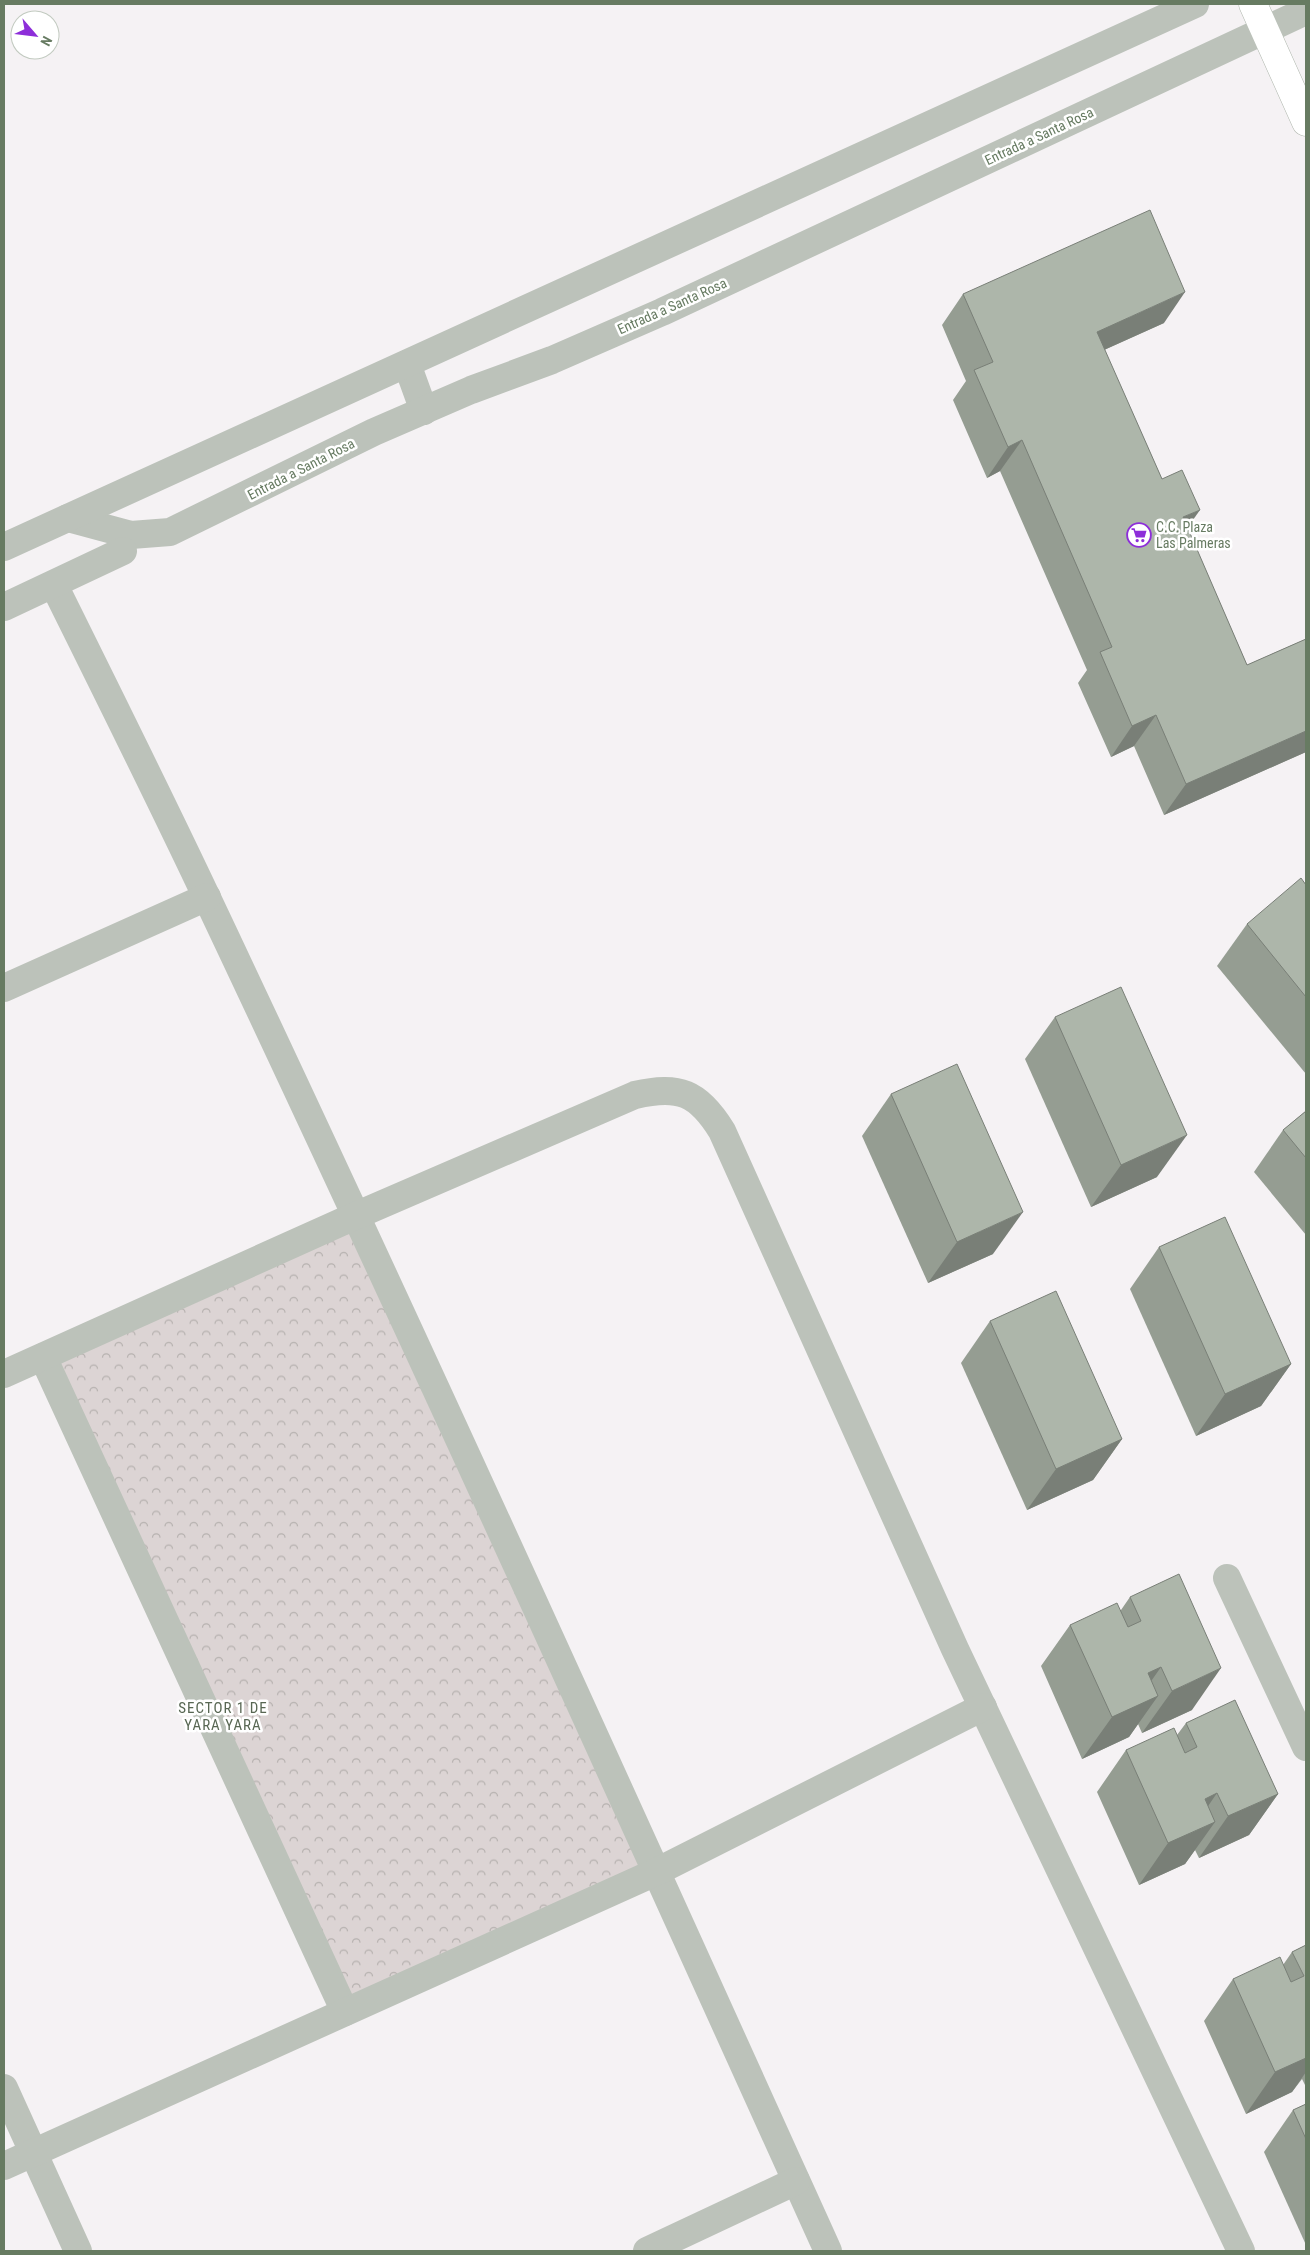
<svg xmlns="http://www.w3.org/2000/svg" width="1310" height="2255" viewBox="0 0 1310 2255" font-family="'Roboto Condensed',sans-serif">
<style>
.park{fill:url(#park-crowns)}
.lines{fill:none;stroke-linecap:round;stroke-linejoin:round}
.major-casing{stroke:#b0b7ae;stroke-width:29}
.minor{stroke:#bcc2ba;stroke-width:28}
.major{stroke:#fff;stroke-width:28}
.wall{fill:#959d92}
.shaded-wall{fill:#797f77}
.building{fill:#adb6aa;stroke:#797f77}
.labels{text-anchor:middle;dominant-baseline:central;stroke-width:5;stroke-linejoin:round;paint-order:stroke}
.street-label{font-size:14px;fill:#677b62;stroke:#fff}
.poi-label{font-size:14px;fill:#677b62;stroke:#fff;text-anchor:start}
.neighbourhood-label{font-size:15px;letter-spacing:1px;fill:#586753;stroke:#fff}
</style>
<defs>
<pattern id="park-crowns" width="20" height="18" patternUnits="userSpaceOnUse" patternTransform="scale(1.25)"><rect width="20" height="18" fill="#dcd4d4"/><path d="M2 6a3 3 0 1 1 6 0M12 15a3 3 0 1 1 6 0" fill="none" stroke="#b6b1af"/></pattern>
</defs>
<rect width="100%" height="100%" fill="#f5f2f4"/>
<!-- park -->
<polygon class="park" points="355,1216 656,1872 345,2012 43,1357"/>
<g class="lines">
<!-- major casing -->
<g class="major-casing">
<polyline id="major" points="1253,4 1306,122"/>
</g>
<!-- minor -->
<g class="minor">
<polyline points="407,364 424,411"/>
<polyline points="68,518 131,535 170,532 374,432 471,390 552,360 662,312 1306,11"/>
<polyline points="4,547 1195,4"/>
<path d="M54,585C106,690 158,794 208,900C420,1348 624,1800 828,2251"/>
<polyline points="4,607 123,551"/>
<polyline points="4,988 207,897"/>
<polyline points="43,1357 345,2012"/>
<path d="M4,1374L355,1216L635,1095C679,1085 698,1092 722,1131L955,1649L1241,2251"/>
<polyline points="1227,1578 1306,1747"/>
<polyline points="4,2088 78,2251"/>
<polyline points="4,2166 656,1872 983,1707"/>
<polyline points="647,2251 796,2181"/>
</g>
<!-- major -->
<use href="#major" class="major"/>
</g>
<!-- wall -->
<g class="wall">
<polygon points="963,294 1164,323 1104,350 1162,479 1187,528 1247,665 1306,639 1306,752 1164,815 1134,746 1111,757 1078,683 1087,670 1000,471 987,478 953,400 966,381 942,325"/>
<polygon points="1306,885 1306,1074 1217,966 1247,924"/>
<polygon points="1055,1017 1157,1177 1091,1207 1025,1059"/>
<polygon points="891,1094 993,1254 928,1283 862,1136"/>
<polygon points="1306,1111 1306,1235 1254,1172 1283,1130"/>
<polygon points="1159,1247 1291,1364 1261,1406 1196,1436 1130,1289"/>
<polygon points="990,1321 1122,1439 1093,1480 1027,1510 961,1363"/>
<polygon points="1130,1597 1192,1710 1142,1733 1138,1724 1129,1737 1082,1759 1041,1666 1070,1625 1121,1610"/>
<polygon points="1186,1723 1278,1794 1249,1835 1199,1858 1195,1850 1185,1864 1139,1885 1097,1792 1126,1750 1177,1735"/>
<polygon points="1306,1945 1306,2087 1302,2079 1292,2092 1246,2114 1204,2021 1233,1979 1283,1965 1292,1952"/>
<polygon points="1306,2104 1306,2245 1264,2152 1293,2110"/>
</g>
<!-- shaded-wall -->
<g class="shaded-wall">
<polygon points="1185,292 1164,323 1075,363 1097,332"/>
<polygon points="1022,440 1000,471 987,478 1008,447"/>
<polygon points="1200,510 1178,541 1183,517"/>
<polygon points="1156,715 1134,746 1111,757 1132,726"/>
<polygon points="1306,731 1306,752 1164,815 1186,784"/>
<polygon points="1187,1135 1157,1177 1091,1207 1121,1165"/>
<polygon points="1023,1212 993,1254 928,1283 957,1242"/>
<polygon points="1291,1364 1261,1406 1196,1436 1225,1394"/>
<polygon points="1122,1439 1093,1480 1027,1510 1056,1469"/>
<polygon points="1161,1667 1133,1707 1158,1696 1129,1737 1082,1759 1112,1717 1148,1673"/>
<polygon points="1221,1668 1192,1710 1142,1733 1172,1691"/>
<polygon points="1217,1793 1189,1834 1215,1822 1185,1864 1139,1885 1168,1843 1205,1799"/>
<polygon points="1278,1794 1249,1835 1199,1858 1228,1816"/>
<polygon points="1306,2058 1306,2072 1292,2092 1246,2114 1275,2072"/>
</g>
<!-- building -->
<g class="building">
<polygon points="1150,210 1185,292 1097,332 1162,479 1182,470 1200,510 1183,517 1247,665 1306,639 1306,731 1186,784 1156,715 1132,726 1100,652 1112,647 1022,440 1008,447 974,370 993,362 963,294"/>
<polygon points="1301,878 1306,885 1306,997 1247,924"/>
<polygon points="1121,987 1187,1135 1121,1165 1055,1017"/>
<polygon points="957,1064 1023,1212 957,1242 891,1094"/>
<polygon points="1306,1111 1306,1158 1283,1130"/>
<polygon points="1225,1217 1291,1364 1225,1394 1159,1247"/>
<polygon points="1056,1291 1122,1439 1056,1469 990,1321"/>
<polygon points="1179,1574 1221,1668 1172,1691 1161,1667 1148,1673 1158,1696 1112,1717 1070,1625 1117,1603 1128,1627 1141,1621 1130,1597"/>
<polygon points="1235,1700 1278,1794 1228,1816 1217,1793 1205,1799 1215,1822 1168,1843 1126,1750 1174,1728 1185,1753 1197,1747 1186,1723"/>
<polygon points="1306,1945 1306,2058 1275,2072 1233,1979 1280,1957 1291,1982 1304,1976 1292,1952"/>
<polygon points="1306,2104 1306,2139 1293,2110"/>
</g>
<!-- icons -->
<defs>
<g id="supermarket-ring" transform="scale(1.25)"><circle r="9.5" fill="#fff" stroke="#8d2ed9" stroke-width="1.5"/><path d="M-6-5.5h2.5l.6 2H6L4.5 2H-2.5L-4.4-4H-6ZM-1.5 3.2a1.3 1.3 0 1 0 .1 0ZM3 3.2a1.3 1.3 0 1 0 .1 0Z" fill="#8d2ed9"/></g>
</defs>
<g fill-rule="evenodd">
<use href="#supermarket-ring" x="1139" y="535"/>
</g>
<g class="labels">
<!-- street labels -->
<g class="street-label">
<text transform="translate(1039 136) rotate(-25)">Entrada a Santa Rosa</text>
<text transform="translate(672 306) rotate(-24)">Entrada a Santa Rosa</text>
<text transform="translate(301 469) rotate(-27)">Entrada a Santa Rosa</text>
</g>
<!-- poi labels -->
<g class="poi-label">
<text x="1156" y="527">C.C. Plaza<tspan x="1156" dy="16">Las Palmeras</tspan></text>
</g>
<!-- neighbourhood labels -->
<g class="neighbourhood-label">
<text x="223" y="1708">SECTOR 1 DE<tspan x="223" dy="17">YARA YARA</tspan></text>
</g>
</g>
<!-- border -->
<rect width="1310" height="2255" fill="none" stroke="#677b62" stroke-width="10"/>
<!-- north arrow -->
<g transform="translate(35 35) rotate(118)"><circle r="24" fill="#ffffff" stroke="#c2cac0"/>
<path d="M0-4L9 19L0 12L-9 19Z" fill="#8d2ed9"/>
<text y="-8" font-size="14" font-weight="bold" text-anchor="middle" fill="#677b62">N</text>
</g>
</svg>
